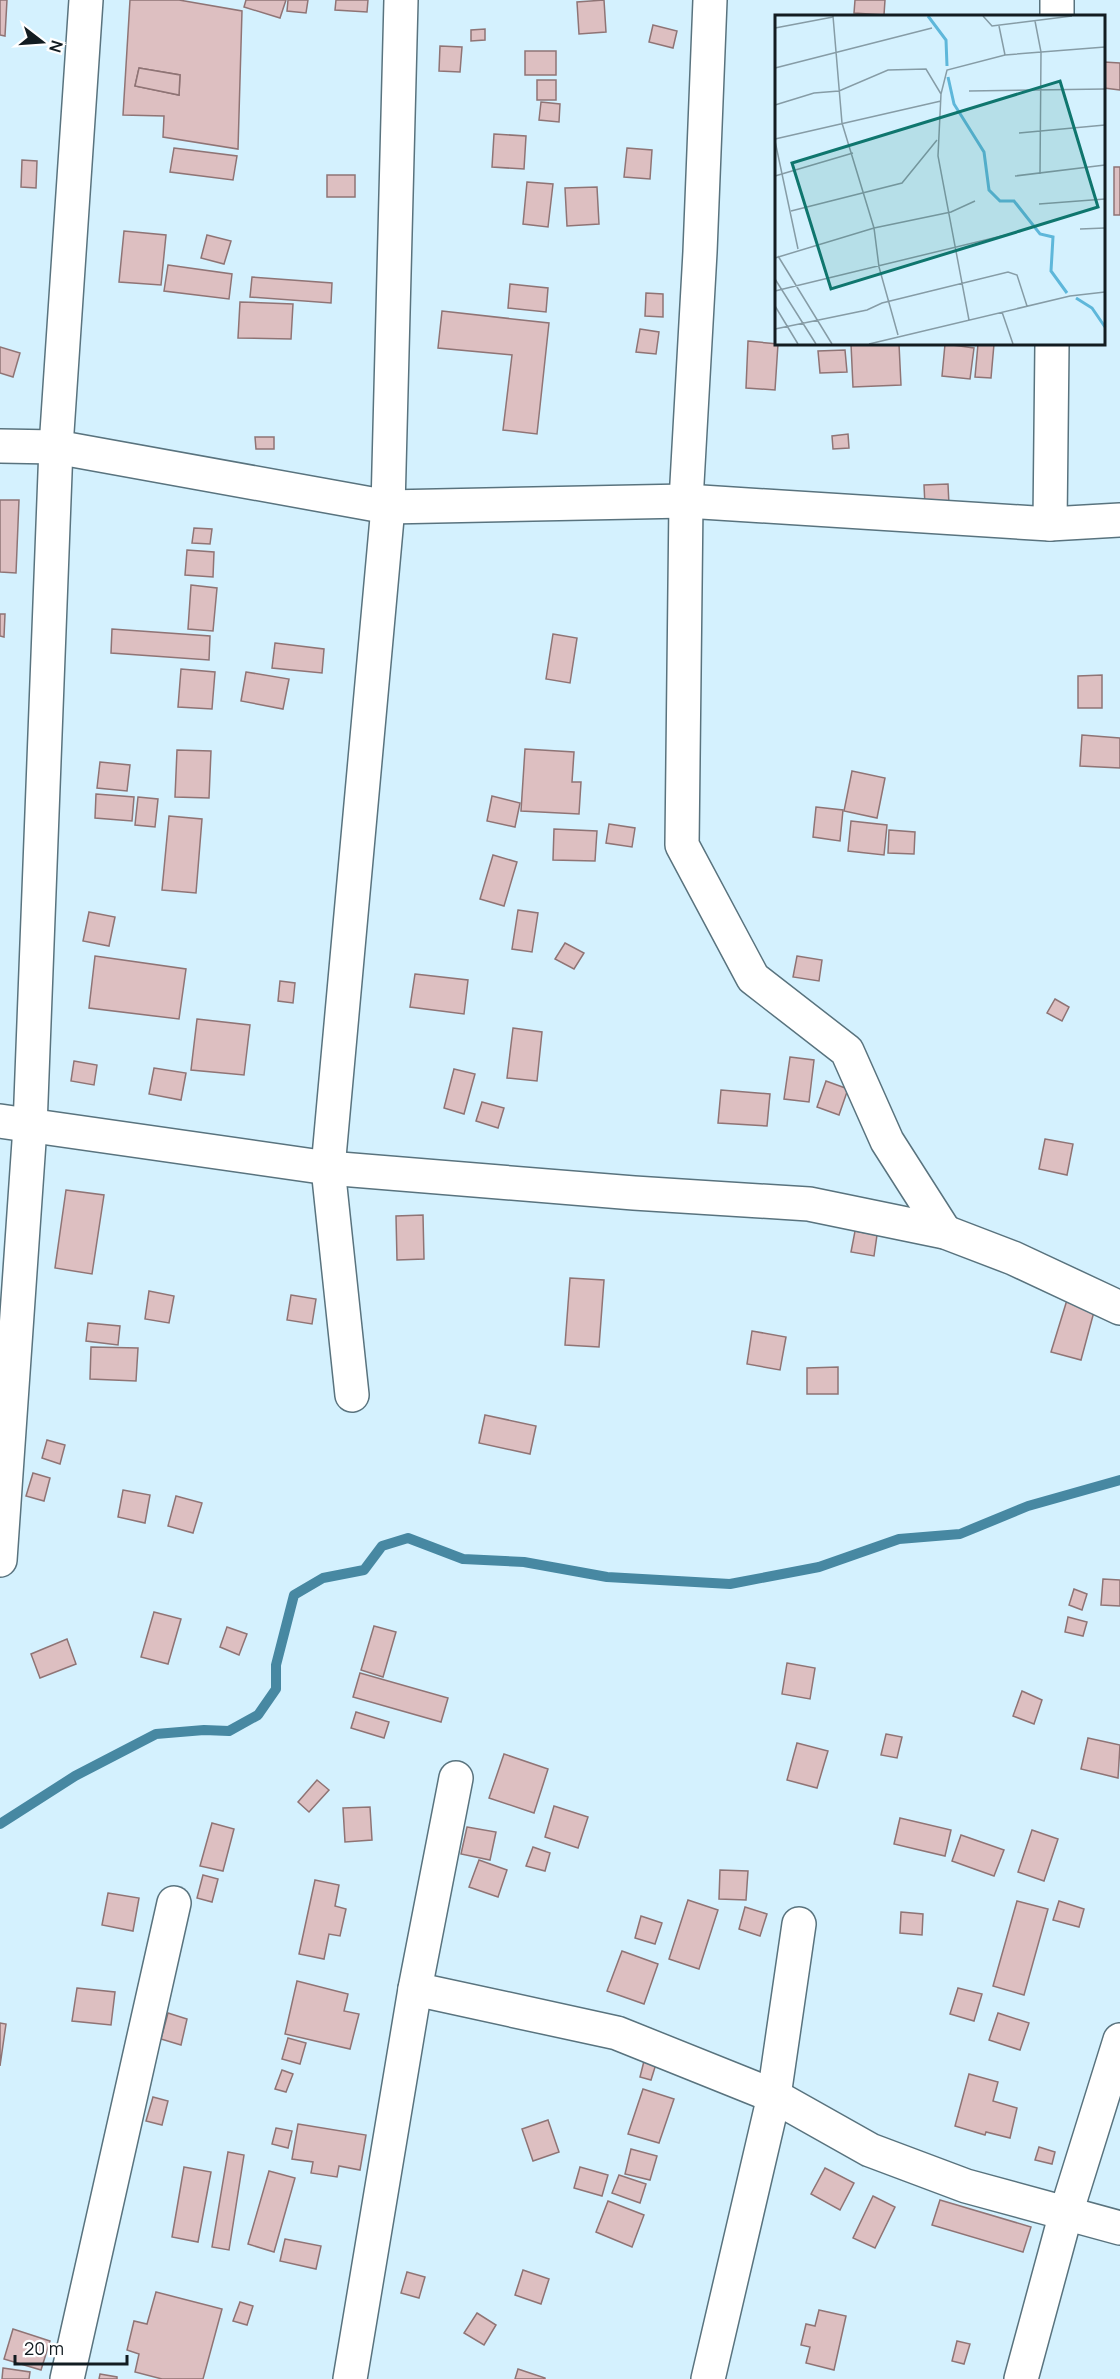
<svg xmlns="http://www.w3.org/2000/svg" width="1120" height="2379" viewBox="0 0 1120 2379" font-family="Manrope,sans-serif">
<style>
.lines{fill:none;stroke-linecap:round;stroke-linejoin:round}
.stream{stroke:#4788a2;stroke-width:10}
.building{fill:#ddbfc1;stroke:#8f7475;stroke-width:1.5;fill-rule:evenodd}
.minor-casing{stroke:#59737e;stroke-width:36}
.minor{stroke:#fff;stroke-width:33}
.inset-river{fill:none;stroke:#5eb7da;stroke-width:3}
.inset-road{fill:none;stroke:#869ca6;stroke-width:1.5}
.view{fill:#0f766e;fill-opacity:0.15;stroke:#0f766e;stroke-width:3}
.inset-edge{fill:none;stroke:#121c21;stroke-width:3}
</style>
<rect width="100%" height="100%" fill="#d4f1fe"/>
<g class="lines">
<!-- stream -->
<polyline class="stream" points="0,1824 75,1776 156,1734 204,1730 229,1731 258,1715 276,1689 276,1665 294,1595 323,1578 364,1570 382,1546 408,1538 463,1559 524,1562 607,1577 730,1584 819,1567 899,1539 960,1534 1028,1506 1120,1480"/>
</g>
<!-- building -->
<g class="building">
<polygon points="0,0 7,0 5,36 0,35"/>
<path d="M130,0H179L242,11L238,149L163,137L164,116L123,115ZM139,68L180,75L179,95L135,86Z"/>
<polygon points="246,0 286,0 280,18 244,7"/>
<polygon points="288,0 308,0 306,13 287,11"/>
<polygon points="336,0 368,0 367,12 335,10"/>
<polygon points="604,0 606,32 579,34 577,2"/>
<polygon points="855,0 885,0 884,15 854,13"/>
<polygon points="653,25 677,31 673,48 649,42"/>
<polygon points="485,29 485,40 471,41 471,30"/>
<polygon points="440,46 462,47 460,72 439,71"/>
<rect x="525" y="51" width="31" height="24"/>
<polygon points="1104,62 1120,63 1120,90 1104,88"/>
<polygon points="139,68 180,75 179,95 135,86"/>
<rect x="537" y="80" width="19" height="20"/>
<polygon points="541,102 560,104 559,122 539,120"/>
<polygon points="494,134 526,136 524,169 492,167"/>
<polygon points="174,148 237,156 233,180 170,172"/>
<polygon points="627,148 652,150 650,179 624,177"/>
<polygon points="22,160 37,161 36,188 21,187"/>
<rect x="1114" y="167" width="6" height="48"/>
<rect x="327" y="175" width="28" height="22"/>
<polygon points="527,182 553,184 548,227 523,224"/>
<polygon points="597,187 599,224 567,226 565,188"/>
<polygon points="124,231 166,235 161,285 119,282"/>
<polygon points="207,235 231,241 224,264 201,258"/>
<polygon points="168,265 232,274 229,299 164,291"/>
<polygon points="252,277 332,283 331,303 250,297"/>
<polygon points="510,284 548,288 546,312 508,308"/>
<polygon points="646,293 663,294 663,317 645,316"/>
<polygon points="240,302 293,304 291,339 238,338"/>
<polygon points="442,311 549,323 537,434 503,430 512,355 438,348"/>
<polygon points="640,329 659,332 656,354 636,352"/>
<polygon points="748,341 778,344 775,390 746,388"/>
<polygon points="851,344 899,344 901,385 853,387"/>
<polygon points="945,344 974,348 970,379 942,376"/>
<polygon points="978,344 994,344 991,378 975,377"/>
<polygon points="0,347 20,353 13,377 0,373"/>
<polygon points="845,350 847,372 820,373 818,351"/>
<polygon points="848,434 849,448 833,449 832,436"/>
<polygon points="255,437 274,437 274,449 256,449"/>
<polygon points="948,484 949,505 925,506 924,485"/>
<polygon points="0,500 19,500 16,573 0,572"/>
<polygon points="194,528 212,529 210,544 192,543"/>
<polygon points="187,550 214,552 213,577 185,575"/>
<polygon points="191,585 217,588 213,631 188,629"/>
<polygon points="0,614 5,614 4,637 0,636"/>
<polygon points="112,629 210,636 209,660 111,653"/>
<polygon points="553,634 577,638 570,683 546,679"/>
<polygon points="275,643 324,649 322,673 272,668"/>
<polygon points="181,669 215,672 212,709 178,707"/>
<polygon points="246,672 289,679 283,709 241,701"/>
<polygon points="1102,675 1102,708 1078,708 1078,676"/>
<polygon points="1082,735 1120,738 1120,768 1080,766"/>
<polygon points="525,749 574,752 572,782 581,782 579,814 521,811"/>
<polygon points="177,750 211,751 209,798 175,797"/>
<polygon points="100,762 130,765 127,791 97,788"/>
<polygon points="852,771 885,778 877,818 844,811"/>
<polygon points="96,794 134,797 132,821 95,818"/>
<polygon points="492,796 520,803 515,827 487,821"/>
<polygon points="138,797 158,799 155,827 135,825"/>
<polygon points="816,807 843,810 840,841 813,837"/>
<polygon points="169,816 202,819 196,893 162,890"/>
<polygon points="851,821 887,825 884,855 848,851"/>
<polygon points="609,824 635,828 632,847 606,843"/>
<polygon points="554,829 597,831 595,861 553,860"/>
<polygon points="889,830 915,832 914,854 888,853"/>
<polygon points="493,855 517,862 504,906 480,899"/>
<polygon points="518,910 538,913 532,952 512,949"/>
<polygon points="89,912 115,917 109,946 83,941"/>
<polygon points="565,943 584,953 574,969 555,959"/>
<polygon points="95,956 186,969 179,1019 89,1008"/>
<polygon points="797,956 822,960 819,981 793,977"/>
<polygon points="415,974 468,980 464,1014 410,1007"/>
<polygon points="280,981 295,983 293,1003 278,1001"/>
<polygon points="1055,999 1069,1007 1062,1021 1047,1013"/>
<polygon points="197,1019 250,1025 244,1075 191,1070"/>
<polygon points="513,1028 542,1032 537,1081 507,1078"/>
<polygon points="790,1057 814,1060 809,1102 784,1099"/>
<polygon points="74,1061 97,1065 94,1085 71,1081"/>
<polygon points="154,1068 186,1073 181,1100 149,1094"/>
<polygon points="454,1069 475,1074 464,1114 444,1108"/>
<polygon points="826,1081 848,1089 839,1115 817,1107"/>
<polygon points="721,1090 770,1094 767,1126 718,1123"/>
<polygon points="482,1102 504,1108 498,1128 476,1121"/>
<polygon points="1045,1139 1073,1144 1067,1175 1039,1169"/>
<polygon points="66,1190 104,1195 92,1274 55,1268"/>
<polygon points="423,1215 424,1259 397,1260 396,1216"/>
<polygon points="855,1231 877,1235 874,1256 851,1252"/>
<polygon points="570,1278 604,1280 599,1347 565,1345"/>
<polygon points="149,1291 174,1296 169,1323 145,1319"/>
<polygon points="291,1295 316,1299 312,1324 287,1320"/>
<polygon points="1067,1300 1095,1308 1081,1360 1051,1352"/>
<polygon points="88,1323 120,1326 118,1345 86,1341"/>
<polygon points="752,1331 786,1337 780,1370 747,1364"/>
<polygon points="91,1347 138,1348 136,1381 90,1379"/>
<polygon points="838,1367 838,1394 807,1394 807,1368"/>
<polygon points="485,1415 536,1426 530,1454 479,1443"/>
<polygon points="47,1440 65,1445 60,1464 42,1458"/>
<polygon points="33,1473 50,1478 44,1501 26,1496"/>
<polygon points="123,1490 150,1495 145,1523 118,1517"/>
<polygon points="176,1496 202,1503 193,1533 168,1526"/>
<polygon points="1103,1579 1120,1580 1120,1606 1101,1605"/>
<polygon points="1074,1589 1087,1594 1082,1610 1069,1605"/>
<polygon points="154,1612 181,1619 168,1664 141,1657"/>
<polygon points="1068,1617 1087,1622 1083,1636 1065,1632"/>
<polygon points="374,1626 396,1632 383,1677 361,1670"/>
<polygon points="227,1627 247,1634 239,1655 220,1647"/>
<polygon points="67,1639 76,1664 40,1678 31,1654"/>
<polygon points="787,1663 815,1668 810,1699 782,1694"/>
<polygon points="360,1673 448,1698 441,1722 353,1697"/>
<polygon points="1022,1691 1042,1700 1034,1724 1013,1716"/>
<polygon points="356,1712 389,1722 384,1738 351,1728"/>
<polygon points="886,1734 902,1737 897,1758 881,1755"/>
<polygon points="1088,1738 1120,1745 1118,1778 1081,1769"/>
<polygon points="797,1743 828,1751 817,1788 787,1780"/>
<polygon points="504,1754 548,1769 534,1813 489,1798"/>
<polygon points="317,1780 329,1790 309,1812 298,1802"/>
<polygon points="554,1806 588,1817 578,1848 545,1837"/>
<polygon points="370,1807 372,1840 345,1842 343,1808"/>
<polygon points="900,1818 951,1830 945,1856 894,1844"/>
<polygon points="212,1823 234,1829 223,1871 200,1866"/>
<polygon points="467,1827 496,1832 490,1860 461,1854"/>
<polygon points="1032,1830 1058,1839 1044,1881 1018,1872"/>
<polygon points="961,1835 1004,1850 994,1876 952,1861"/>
<polygon points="533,1847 550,1853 545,1871 526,1866"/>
<polygon points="479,1860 507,1870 498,1897 469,1887"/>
<polygon points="720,1870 748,1871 746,1900 719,1899"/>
<polygon points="203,1875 218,1879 212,1902 197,1898"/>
<polygon points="315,1880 339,1885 335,1906 346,1909 340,1936 329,1934 324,1959 299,1954"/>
<polygon points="108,1893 139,1898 133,1931 102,1925"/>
<polygon points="688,1900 718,1910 699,1969 669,1959"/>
<polygon points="1017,1901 1048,1909 1024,1995 993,1986"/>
<polygon points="1059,1901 1084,1909 1079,1927 1053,1920"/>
<polygon points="745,1907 767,1914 760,1936 739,1929"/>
<polygon points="901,1912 923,1914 922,1935 900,1933"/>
<polygon points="641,1916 662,1923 655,1944 635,1938"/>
<polygon points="622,1951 658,1964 644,2004 607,1991"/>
<polygon points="297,1981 348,1994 344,2011 359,2014 350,2049 285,2034"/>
<polygon points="77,1988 115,1992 111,2025 72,2021"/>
<polygon points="958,1988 982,1994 974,2021 950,2014"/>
<polygon points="168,2013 187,2019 181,2045 161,2039"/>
<polygon points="998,2013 1029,2023 1020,2050 989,2040"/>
<polygon points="0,2023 6,2024 0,2066"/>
<polygon points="288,2038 306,2043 300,2064 282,2059"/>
<polygon points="644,2061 656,2064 651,2080 640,2077"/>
<polygon points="282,2070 293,2074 286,2092 275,2089"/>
<polygon points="969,2074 998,2082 993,2101 1017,2108 1010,2138 986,2132 985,2135 955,2126"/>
<polygon points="643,2089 674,2099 659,2143 628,2134"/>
<polygon points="153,2097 168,2101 162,2125 146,2121"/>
<polygon points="548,2120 559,2152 533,2161 522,2129"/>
<polygon points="298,2124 366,2135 360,2170 339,2166 337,2177 311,2173 313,2162 292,2159"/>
<polygon points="276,2128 292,2131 288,2148 272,2144"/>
<polygon points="1039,2147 1055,2152 1052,2164 1035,2160"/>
<polygon points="631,2149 657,2156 650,2180 625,2174"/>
<polygon points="228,2152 244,2155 229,2250 212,2247"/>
<polygon points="184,2167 211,2172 198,2242 172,2237"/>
<polygon points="580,2167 608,2175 602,2196 574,2188"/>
<polygon points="825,2168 854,2183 840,2210 811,2194"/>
<polygon points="269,2171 295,2178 274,2252 248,2244"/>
<polygon points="619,2175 646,2184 640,2203 612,2193"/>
<polygon points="873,2196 895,2207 875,2248 853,2238"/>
<polygon points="940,2200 1031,2227 1023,2252 932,2225"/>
<polygon points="608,2201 644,2215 632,2247 596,2232"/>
<polygon points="285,2239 321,2246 316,2269 280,2261"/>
<polygon points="523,2270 549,2279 541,2304 515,2295"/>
<polygon points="407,2272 425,2277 419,2298 401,2293"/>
<polygon points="156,2292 222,2309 203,2379 162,2379 135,2372 139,2354 127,2350 134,2321 147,2324"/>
<polygon points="240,2302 253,2306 247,2325 233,2321"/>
<polygon points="819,2310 846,2316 834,2370 806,2363 810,2347 801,2345 806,2324 815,2326"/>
<polygon points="477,2313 496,2325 484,2345 464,2333"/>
<polygon points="13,2329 50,2341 41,2370 4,2359"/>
<polygon points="957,2341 970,2344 964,2364 952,2361"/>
<polygon points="3,2368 30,2372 29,2379 2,2379"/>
<polygon points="518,2369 545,2378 545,2379 515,2379"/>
<polygon points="100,2374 117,2377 117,2379 99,2379"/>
</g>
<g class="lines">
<!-- minor casing -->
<g class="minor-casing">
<g id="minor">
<polyline points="710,0 700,252 686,501 682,845 753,978 847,1051 887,1141 945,1232"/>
<polyline points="1057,16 1057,0"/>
<polyline points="0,446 56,447 388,507 686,501 1050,524 1120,520"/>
<polyline points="1050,524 1052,344"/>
<polyline points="0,1121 328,1168 634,1193 809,1204 945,1232 1013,1258 1120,1308"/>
<polyline points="352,1395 328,1168 388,507 401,0"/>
<polyline points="0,1560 30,1127 56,447 86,0"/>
<polyline points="415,1989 617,2033 774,2096 870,2150 966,2186 1120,2228"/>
<polyline points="67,2379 174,1903"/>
<polyline points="350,2379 415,1989 456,1778"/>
<polyline points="708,2379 774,2096 799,1924"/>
<polyline points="1021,2379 1066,2213 1120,2040"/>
</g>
</g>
<!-- minor -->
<use href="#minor" class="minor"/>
</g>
<!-- overview -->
<g transform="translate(775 15)">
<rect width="330" height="330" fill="#d4f1fe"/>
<path class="inset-river" d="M153,1L171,25L172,51M173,62L179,89L209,137L214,175L225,186H239L265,219L278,222L276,256L292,278M301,283L317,293L330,312"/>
<path class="inset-road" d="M58,1L67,108L99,213L104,252L123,320M208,1L217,11L297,1M260,6L266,37L265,159M224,11L230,40M0,13L58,2M0,53L157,13M194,76L330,74M166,79L163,141L194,305M0,90L39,78L64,76L113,55L151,54L166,79L172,55L230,40L330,32M244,118L330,110M0,124L166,86M0,126L23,234M0,161L78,138M240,161L330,150M264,189L330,184M16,196L127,168L162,125M305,214L330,213M3,241L57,329M0,243L99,213L176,197L200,186M0,264L41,329M0,276L247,216M0,291L23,329M227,297L238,329M0,314L92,295L107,288L233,257L242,260L252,291M94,329L295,281L330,277"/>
<path class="view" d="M285,66L323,192L56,274L17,148Z"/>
<rect width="330" height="330" class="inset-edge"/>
</g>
<!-- north arrow -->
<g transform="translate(42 42) rotate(107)" stroke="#ffffff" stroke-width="4.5" paint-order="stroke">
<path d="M0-4.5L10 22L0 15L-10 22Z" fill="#121c21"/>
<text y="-9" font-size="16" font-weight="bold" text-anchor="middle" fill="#121c21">N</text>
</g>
<!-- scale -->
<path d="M15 2355v9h112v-9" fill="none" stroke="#121c21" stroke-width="3"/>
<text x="24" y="2355" font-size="18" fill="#121c21" stroke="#ffffff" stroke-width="4.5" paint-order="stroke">20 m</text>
</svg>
